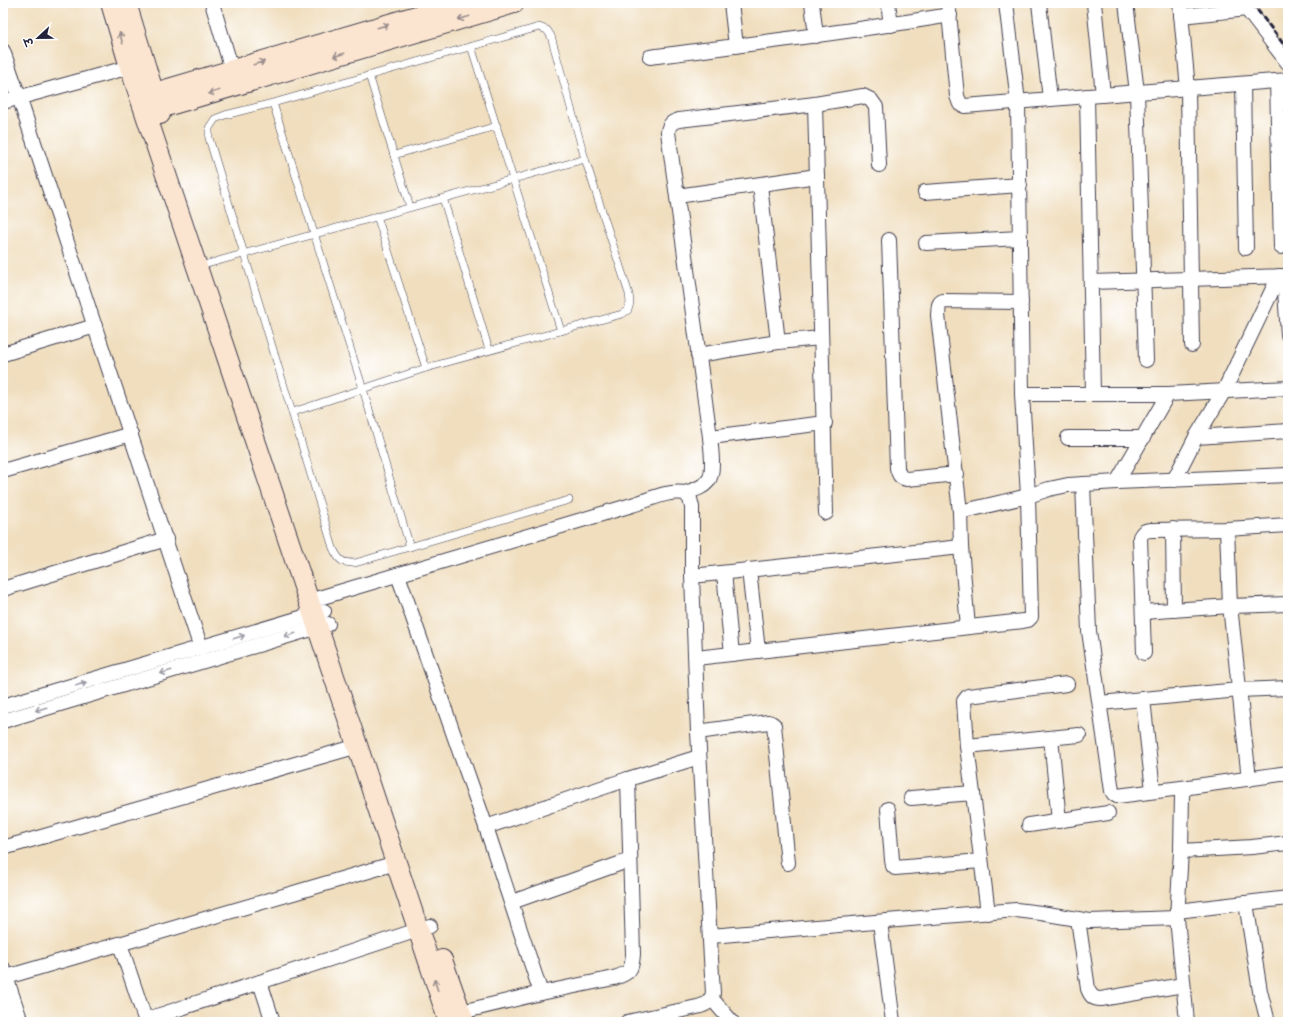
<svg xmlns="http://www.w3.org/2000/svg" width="1291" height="1025" viewBox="0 0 1291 1025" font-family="Mali,'Playpen Sans Deva',sans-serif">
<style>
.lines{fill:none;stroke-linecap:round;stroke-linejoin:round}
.lane-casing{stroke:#413e4f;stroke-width:8}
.street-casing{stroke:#413e4f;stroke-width:16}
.secondary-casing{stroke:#413e4f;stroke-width:22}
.lane{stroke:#fff;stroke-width:7}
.street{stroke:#fff;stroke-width:14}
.secondary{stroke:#fce5d0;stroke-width:20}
.rail{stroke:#22223b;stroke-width:3;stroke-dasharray:6 3;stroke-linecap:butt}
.oneway{stroke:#9a8d8d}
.oneway2{stroke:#9c9ca7}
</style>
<rect width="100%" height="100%" fill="#fff"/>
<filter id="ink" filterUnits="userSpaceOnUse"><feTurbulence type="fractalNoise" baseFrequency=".025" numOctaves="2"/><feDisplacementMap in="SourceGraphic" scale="8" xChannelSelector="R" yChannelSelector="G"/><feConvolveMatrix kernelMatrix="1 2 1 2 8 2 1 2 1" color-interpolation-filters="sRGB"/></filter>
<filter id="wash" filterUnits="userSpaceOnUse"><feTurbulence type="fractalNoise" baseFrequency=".012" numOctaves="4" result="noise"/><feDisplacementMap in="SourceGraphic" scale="16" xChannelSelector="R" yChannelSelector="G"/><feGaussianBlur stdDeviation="0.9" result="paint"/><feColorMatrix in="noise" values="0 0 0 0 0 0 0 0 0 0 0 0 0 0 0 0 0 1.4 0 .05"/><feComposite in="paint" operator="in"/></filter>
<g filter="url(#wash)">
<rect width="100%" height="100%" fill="#f0debe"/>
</g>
<g filter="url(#ink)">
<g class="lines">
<!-- lane casing -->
<g class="lane-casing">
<g id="lane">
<polyline points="471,46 561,331"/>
<polyline points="369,75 410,207"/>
<polyline points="273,103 363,389 410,547"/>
<polyline points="394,155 497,126"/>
<polyline points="443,198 489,350"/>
<polyline points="377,216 426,368"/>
<polyline points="207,264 585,159 629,294 630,303 628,310 622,314 426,368 293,412"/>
<path d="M569,500L355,563C342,563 339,561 333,548L209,138V128L215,119L225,115L273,103L539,27L547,30L551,36L585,159"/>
</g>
</g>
<!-- street casing -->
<g class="street-casing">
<g id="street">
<polyline points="212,3 232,70"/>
<polyline points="731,3 736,46"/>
<polyline points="812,3 816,36"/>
<polyline points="888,3 891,25"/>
<polyline points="948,3 957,96 960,104 965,106 1288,80"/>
<polyline points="1039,3 1050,99"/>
<polyline points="1094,3 1103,95"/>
<polyline points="1126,3 1137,92 1146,360"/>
<polyline points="1180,3 1188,89 1192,345"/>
<polyline points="1242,3 1288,63"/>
<polyline points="1181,16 1247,9"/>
<polyline points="3,51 19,97 201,648"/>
<path d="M650,57C750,44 850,32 950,15"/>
<polyline points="1277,81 1281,247"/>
<polyline points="1243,84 1246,248"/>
<polyline points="1087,96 1093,393"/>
<polyline points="3,102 137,65"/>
<polyline points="815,104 826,513"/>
<polyline points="760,185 778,342"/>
<polyline points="925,192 1020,185"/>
<polyline points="677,196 817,176"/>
<path d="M889,240L897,468C899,475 900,478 907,479L957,474"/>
<polyline points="926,243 1020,238"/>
<polyline points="1284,276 1288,335"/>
<polyline points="1091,282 1288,276"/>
<polyline points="3,354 95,326"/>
<polyline points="698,355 778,342 821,338"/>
<polyline points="1022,394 1168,394 1288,388"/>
<path d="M825,423L710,437L668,132C669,125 671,122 679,120L815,104L863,96L871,100L876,107L879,165"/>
<polyline points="1196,437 1288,431"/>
<polyline points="1068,438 1143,438"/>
<polyline points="3,471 131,434"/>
<polyline points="1174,480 1196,437 1224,391 1279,276"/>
<polyline points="1117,482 1168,394"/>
<polyline points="1083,484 1089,631 1112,791 1114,794 1117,796 1189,787"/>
<path d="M685,493C693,490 703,488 708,481C715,473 711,448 710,437"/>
<path d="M960,512L938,315C939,309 937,303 943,301L1021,302"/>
<polyline points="1173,529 1174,610"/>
<polyline points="1227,529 1230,606 1249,779"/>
<polyline points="749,570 758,651"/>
<polyline points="724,573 732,654"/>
<polyline points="398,575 486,827 541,993"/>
<polyline points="692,576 961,547"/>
<polyline points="3,589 166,539"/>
<path d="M319,598L632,505C649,500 667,490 685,493L690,499L692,507V576L698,732L713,993C711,1002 706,1005 697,1007L627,1022"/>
<polyline points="1143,612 1230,606 1288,604"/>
<polyline points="968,627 961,547 960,512 1028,496 1049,489 1068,485 1117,482 1288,475"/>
<path d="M1144,653L1140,537C1143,531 1146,530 1152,530L1227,529L1288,525"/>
<polyline points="696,658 1023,621 1028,620 1031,617 1028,496 1022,394 1018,102 1006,3"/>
<polyline points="1143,699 1153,791"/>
<polyline points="1100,703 1239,690 1288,688"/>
<polyline points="3,706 324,611"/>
<polyline points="3,721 328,624"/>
<polyline points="698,732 768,722 771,723 774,725 788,863"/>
<polyline points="1051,738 1059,821"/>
<polyline points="967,746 1079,735"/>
<polyline points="911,798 973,793"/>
<polyline points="888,809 892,860 893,866 895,868 981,861"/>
<polyline points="1029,825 1108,813"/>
<polyline points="486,827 628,779 699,757"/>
<polyline points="3,848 358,746"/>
<polyline points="1181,851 1252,847 1288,843"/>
<polyline points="512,902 630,860"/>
<polyline points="1246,903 1260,991 1268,1022"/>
<polyline points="1177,911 1288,898"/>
<polyline points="988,913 967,746 964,701 968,696 1067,684"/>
<path d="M1078,919L1088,989C1091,996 1093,999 1101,999L1183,985"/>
<polyline points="880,922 893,1022"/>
<polyline points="711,936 1016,910 1041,913 1090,921 1177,918"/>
<polyline points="120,944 146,1022"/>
<polyline points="3,968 21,1022"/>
<polyline points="3,978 396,863"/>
<polyline points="260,982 273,1022"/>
<polyline points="712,999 732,1022"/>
<polyline points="3,1005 9,1022"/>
<path d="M461,1012L541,993L614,978C630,973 632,970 633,954L628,779"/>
<polyline points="145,1020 430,926"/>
<polyline points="1187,1022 1177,918 1181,851 1182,794 1184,790 1189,787 1288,773"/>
</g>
</g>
<!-- secondary casing -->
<g class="secondary-casing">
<g id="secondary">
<polyline points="111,3 130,67 356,742 449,1022"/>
<polyline points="126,3 160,114"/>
<polyline points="141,97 461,3"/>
<polyline points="146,112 514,3"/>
<polyline points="442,960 464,1022"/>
</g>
</g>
<!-- lane -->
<use href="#lane" class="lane"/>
<!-- street -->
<use href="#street" class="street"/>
<!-- secondary -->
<use href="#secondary" class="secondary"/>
<!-- rail -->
<polyline class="rail" points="1252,3 1288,50"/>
</g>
<!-- one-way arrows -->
<defs><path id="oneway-shaft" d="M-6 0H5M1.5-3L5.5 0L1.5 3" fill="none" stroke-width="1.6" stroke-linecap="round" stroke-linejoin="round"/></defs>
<g class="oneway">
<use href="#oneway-shaft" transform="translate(464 18) rotate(163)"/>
<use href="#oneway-shaft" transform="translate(383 26) rotate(-16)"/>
<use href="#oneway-shaft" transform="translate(121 38) rotate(-107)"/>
<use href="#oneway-shaft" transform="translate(339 55) rotate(163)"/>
<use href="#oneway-shaft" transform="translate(259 63) rotate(-16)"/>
<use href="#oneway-shaft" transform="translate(214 92) rotate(163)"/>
<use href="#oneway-shaft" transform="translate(436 985) rotate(-108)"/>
</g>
<g class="oneway2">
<use href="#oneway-shaft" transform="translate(290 635) rotate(163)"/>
<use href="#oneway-shaft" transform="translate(239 637) rotate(-17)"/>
<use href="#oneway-shaft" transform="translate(166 672) rotate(163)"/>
<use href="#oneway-shaft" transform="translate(81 684) rotate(-16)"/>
<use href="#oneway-shaft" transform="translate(41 709) rotate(163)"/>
</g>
</g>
<!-- margin -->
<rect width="1291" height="1025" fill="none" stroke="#fff" stroke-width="16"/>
<!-- north arrow -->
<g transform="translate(38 38) rotate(248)" stroke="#ffffff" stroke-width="3" paint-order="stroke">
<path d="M0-3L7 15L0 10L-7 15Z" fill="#22223b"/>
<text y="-6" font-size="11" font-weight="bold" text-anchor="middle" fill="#22223b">उ</text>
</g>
</svg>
